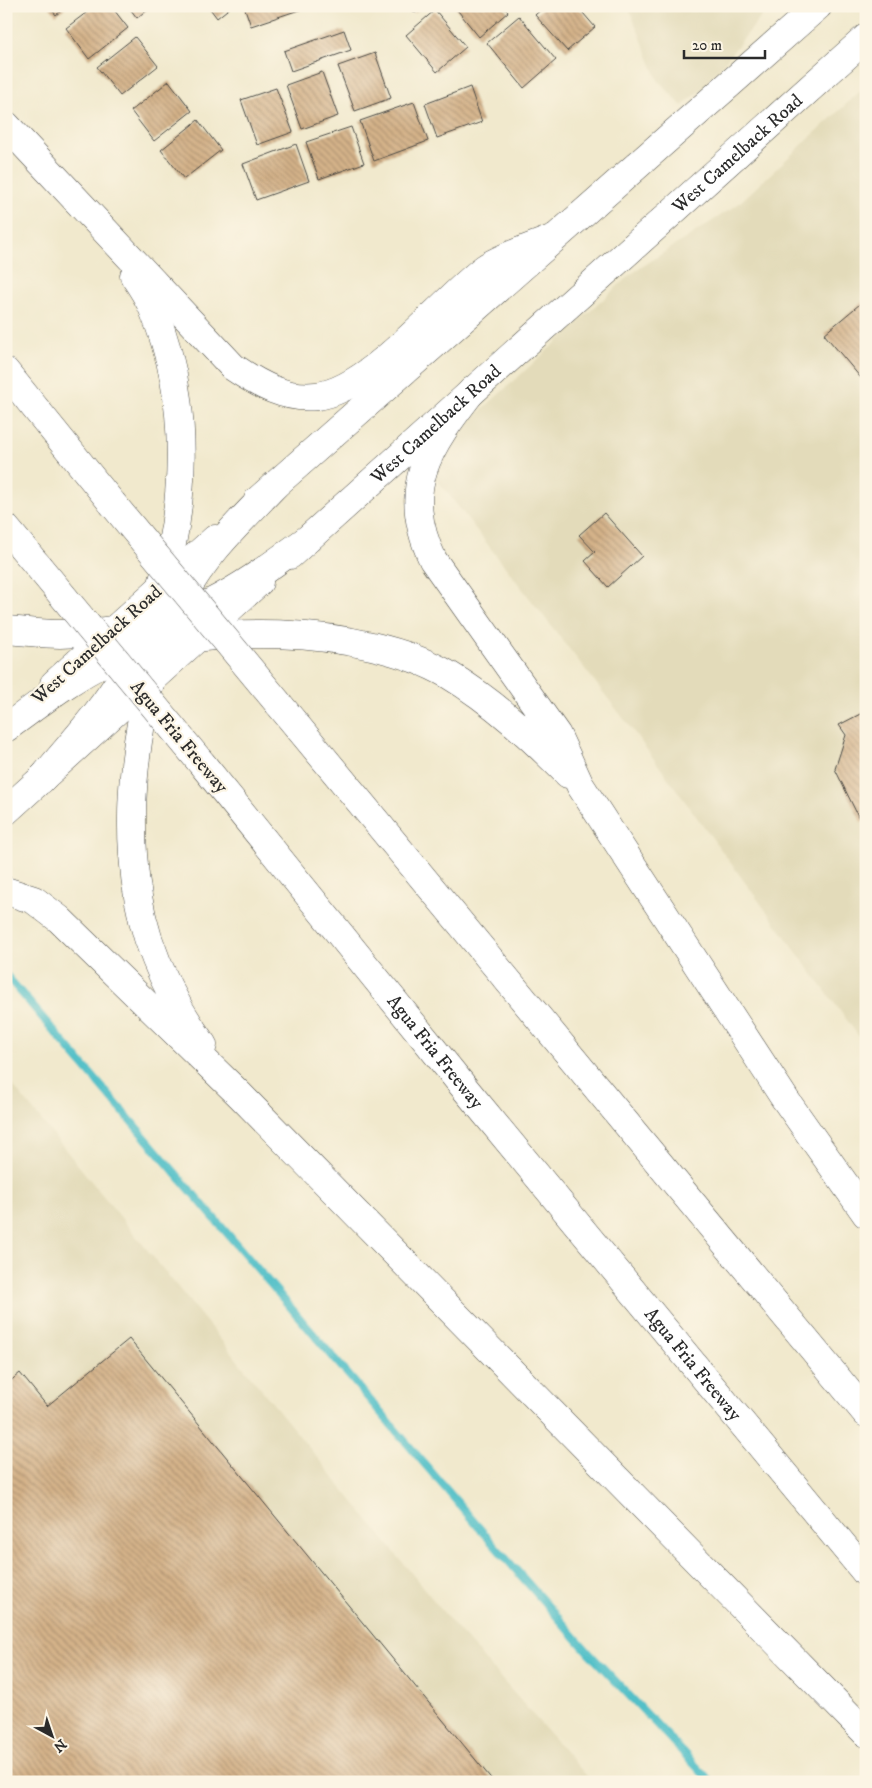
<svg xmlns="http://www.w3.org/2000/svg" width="872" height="1788" viewBox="0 0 872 1788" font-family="'IM FELL DW Pica',serif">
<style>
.built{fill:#e3dbba}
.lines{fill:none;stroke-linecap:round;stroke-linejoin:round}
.stream{stroke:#52c0c8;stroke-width:8}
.building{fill:url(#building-back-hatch)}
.primary-casing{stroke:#494843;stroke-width:29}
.highway-casing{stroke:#494843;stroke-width:29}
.primary{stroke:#fff;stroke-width:28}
.highway{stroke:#fff;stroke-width:28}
.highway-bridge-casing{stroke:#494843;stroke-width:29;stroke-linecap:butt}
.highway-bridge{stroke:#fff;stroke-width:28}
.labels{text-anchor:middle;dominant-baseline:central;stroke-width:4.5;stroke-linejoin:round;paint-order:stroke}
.street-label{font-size:19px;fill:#2b2b2b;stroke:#fcf5e5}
</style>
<defs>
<pattern id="building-back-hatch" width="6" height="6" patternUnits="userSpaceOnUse" patternTransform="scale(1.25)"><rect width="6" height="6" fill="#d4b289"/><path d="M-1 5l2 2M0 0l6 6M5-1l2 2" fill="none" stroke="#ac9170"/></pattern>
</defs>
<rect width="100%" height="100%" fill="#fcf5e5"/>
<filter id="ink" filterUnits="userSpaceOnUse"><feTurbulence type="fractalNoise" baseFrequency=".02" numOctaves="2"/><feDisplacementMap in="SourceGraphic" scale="10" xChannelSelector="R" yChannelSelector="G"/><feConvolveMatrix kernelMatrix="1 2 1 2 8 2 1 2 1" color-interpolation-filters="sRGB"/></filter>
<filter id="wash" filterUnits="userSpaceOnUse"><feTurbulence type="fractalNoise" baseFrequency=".0096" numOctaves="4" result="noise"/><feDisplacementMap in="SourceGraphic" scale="20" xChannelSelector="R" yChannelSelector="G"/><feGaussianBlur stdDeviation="1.12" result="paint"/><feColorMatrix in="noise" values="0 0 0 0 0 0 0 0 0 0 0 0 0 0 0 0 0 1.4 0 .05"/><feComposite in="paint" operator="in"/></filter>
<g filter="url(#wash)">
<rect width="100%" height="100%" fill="#f1e9cd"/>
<!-- built -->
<g class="built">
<polygon points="628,6 770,6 703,88 682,106 658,80"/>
<polygon points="866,86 866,1046 631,728 432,473 449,440 631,274 737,205"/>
<polygon points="6,1077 453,1624 592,1782 6,1782"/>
</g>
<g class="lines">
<!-- stream -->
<polyline class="stream" points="6,975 488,1538 589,1653 711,1782"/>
</g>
<g id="blocks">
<!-- building -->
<g class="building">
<polygon points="49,6 67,6 56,15"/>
<polygon points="95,6 111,6 128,28 89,59 66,28"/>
<polygon points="128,6 151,6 137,18"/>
<polygon points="208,6 232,6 217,18"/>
<polygon points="244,6 308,6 308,7 251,26"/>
<polygon points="409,6 423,6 415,13"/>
<polygon points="454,6 503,6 508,12 479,37"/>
<polygon points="545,6 577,6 595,27 567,51 535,15"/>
<polygon points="435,10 466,47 437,72 406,35"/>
<polygon points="519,16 556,60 524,88 487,43"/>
<polygon points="344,30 351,50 291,71 284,51"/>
<polygon points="135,37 158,66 120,96 97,67"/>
<polygon points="375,53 391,98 355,111 338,66"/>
<polygon points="322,72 338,116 302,129 286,85"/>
<polygon points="169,81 192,111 154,141 131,111"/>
<polygon points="470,87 482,122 437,138 425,104"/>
<polygon points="276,88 293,132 257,145 241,100"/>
<polygon points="414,102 428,141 374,161 360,121"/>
<polygon points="198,120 221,150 184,179 161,150"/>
<polygon points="351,127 364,163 319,179 306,142"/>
<polygon points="296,144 309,181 256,200 243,164"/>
<polygon points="866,299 866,384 824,334"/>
<polygon points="604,513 642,556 608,587 585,561 595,552 579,535"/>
<polygon points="866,711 866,820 861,822 835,769 846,735 839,725"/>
<polygon points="129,1339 494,1782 6,1782 6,1381 8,1383 20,1373 47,1406"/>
</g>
</g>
</g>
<g filter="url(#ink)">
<use href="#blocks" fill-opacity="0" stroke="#494843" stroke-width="1"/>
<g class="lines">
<!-- primary casing -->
<g class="primary-casing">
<g id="primary">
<polyline points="258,500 818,6"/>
<path id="s1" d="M290,555L866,38"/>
<polyline points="54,684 215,539"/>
<polyline points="6,811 259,582"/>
</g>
</g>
<!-- highway casing -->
<g class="highway-casing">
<g id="highway">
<path d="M6,125L233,367C258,384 286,400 317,396C372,389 440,302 485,268C500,257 533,247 551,239"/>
<polyline points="6,372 112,503"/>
<path d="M472,391C428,448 399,488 433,560L557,735L580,785L785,1099L866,1214"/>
<polyline points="6,528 38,566"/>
<path d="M6,630C24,631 42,634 60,634C109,633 167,624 212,602C246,585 277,561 308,539"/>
<polyline points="278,703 866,1413"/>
<path d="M6,728C38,705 71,678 107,661C196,621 364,625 449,675C494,702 531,737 568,774"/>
<path id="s2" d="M203,765L467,1091L866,1573"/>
<path d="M41,780C70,745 102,711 125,672C185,567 200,421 153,309C148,297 141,286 134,276"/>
<polyline points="6,891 34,900 59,919 240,1095 866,1733"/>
<path d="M203,1045C179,1012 161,977 148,938C116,838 134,688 183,596C206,553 242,520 275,485"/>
</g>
</g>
<!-- primary -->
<use href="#primary" class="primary"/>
<!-- highway -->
<use href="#highway" class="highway"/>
<!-- highway-bridge casing -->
<g class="highway-bridge-casing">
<g id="highway-bridge">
<polyline points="112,503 278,703"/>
<polyline points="38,566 203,765"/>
</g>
</g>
<!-- highway-bridge -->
<use href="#highway-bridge" class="highway-bridge"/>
</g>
</g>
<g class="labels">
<!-- street labels -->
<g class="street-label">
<text stroke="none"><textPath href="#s1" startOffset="601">West Camelback Road</textPath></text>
<text stroke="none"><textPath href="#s1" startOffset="196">West Camelback Road</textPath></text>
<text transform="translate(97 645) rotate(-42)">West Camelback Road</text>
<text transform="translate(179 737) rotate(50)">Agua Fria Freeway</text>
<text stroke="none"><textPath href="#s2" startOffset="369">Agua Fria Freeway</textPath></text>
<text stroke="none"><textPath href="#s2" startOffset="774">Agua Fria Freeway</textPath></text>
</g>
</g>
<!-- margin -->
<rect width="872" height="1788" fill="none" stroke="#fcf5e5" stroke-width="25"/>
<!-- north arrow -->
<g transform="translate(52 1736) rotate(140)" stroke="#fcf5e5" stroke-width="4" paint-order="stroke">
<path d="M0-4L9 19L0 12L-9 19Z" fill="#2b2b2b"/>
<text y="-8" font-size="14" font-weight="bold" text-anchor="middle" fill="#2b2b2b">N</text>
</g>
<!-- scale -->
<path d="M684 50v8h81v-8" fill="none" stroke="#2b2b2b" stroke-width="2.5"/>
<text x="692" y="50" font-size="15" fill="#2b2b2b" stroke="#fcf5e5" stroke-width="4" paint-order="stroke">20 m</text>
</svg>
